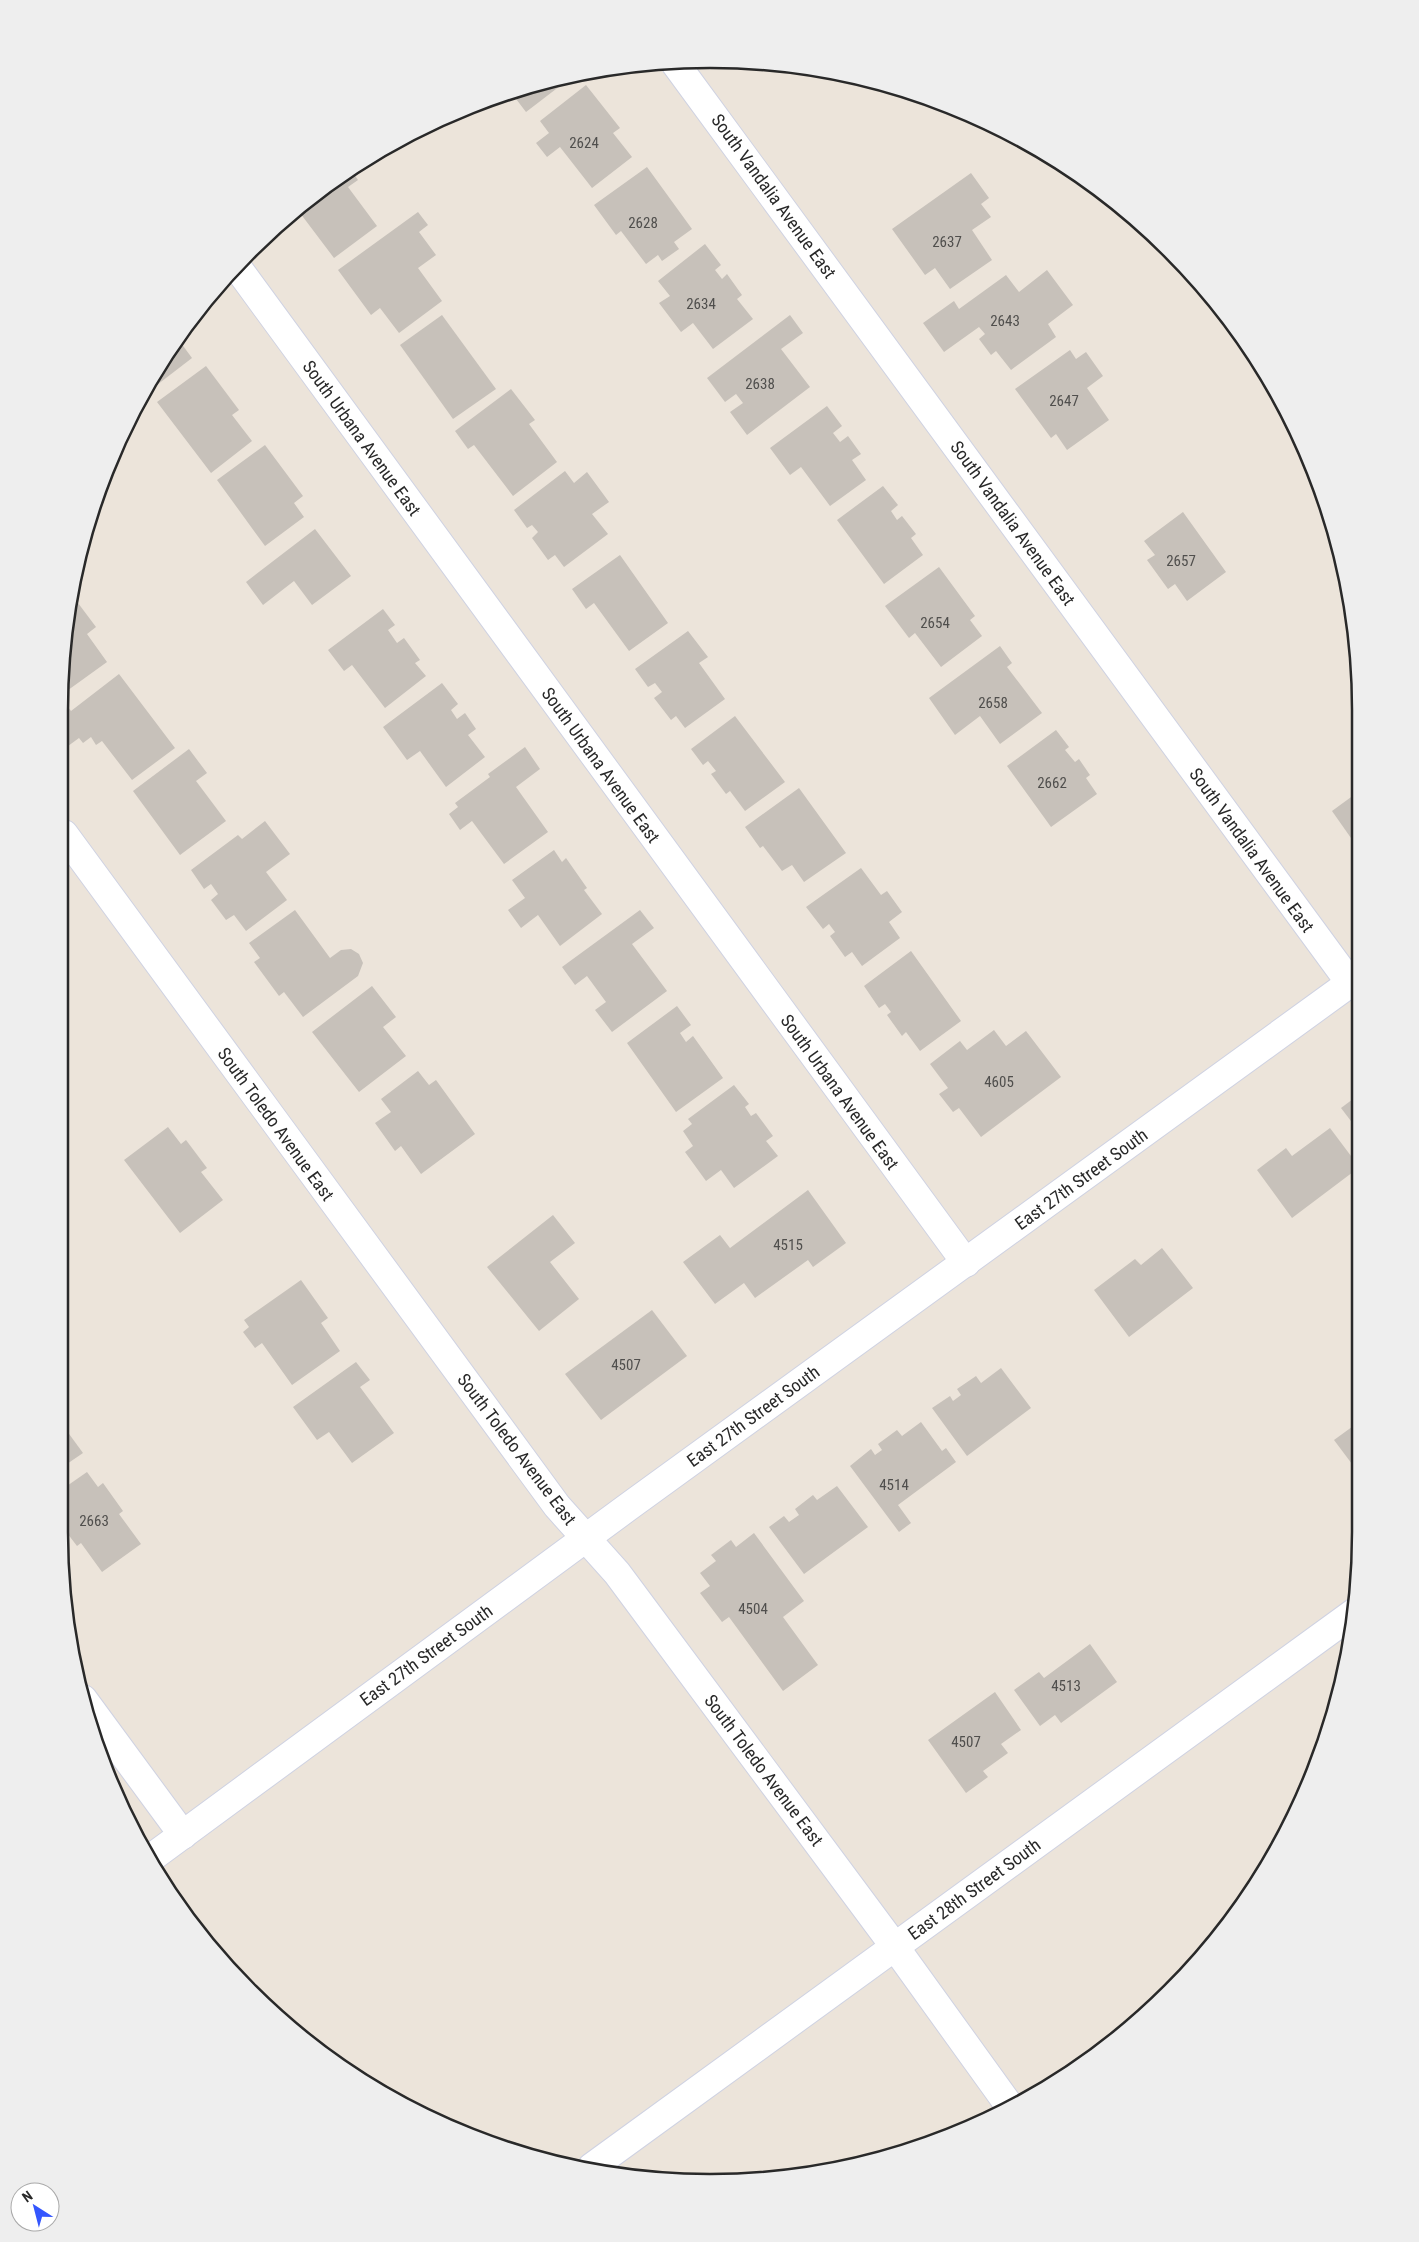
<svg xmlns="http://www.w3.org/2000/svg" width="1419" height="2242" viewBox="0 0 1419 2242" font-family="'Roboto Condensed',sans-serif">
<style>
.building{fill:#c7c1ba}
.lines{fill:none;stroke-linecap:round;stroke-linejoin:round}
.minor-casing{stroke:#cfd2e2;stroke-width:30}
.minor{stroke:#fff;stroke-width:28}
.labels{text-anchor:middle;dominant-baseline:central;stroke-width:4.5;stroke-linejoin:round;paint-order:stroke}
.number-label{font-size:15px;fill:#504f4d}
.street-label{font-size:18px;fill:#292929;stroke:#fff}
.rim{fill:none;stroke:#292929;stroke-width:2.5}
</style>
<rect width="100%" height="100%" fill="#ece4da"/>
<!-- building -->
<g class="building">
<polygon points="573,76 526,112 510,91 540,84"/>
<polygon points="586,85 620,128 613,133 632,157 592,188 560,147 547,157 536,143 549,133 540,121"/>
<polygon points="647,167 692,229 674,242 679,249 662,261 658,255 646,264 621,231 616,235 594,205"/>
<polygon points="351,170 358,180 348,187 377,226 334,258 297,209"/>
<polygon points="971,173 989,198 981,204 991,217 972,230 992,260 950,289 935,268 925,275 892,229"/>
<polygon points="418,212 428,225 419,232 436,255 418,268 442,301 399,333 380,308 371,315 338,270"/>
<polygon points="705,244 721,265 715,270 722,279 727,274 742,295 737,299 753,319 713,349 693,323 681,332 659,303 670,296 658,281"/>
<polygon points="1047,270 1073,305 1048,324 1056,337 1011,370 996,351 991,355 979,339 985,334 979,327 944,352 923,323 954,301 959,309 1006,275 1019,292"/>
<polygon points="442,315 496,389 453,419 400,345"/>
<polygon points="790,315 803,333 781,349 810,387 747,435 730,412 743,403 736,394 725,402 707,378"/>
<polygon points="178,339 192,358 153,388 151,386"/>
<polygon points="1070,350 1076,359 1086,352 1103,376 1087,388 1109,420 1067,450 1056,434 1051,438 1015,389"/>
<polygon points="206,366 239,410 232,415 252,441 211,473 157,402"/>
<polygon points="511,389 535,420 529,424 557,462 513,496 474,445 468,449 455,431"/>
<polygon points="827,406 842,426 833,433 840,442 848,436 861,454 852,460 866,480 830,506 801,467 790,475 770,448"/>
<polygon points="265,445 303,496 294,503 304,517 265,546 217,480"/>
<polygon points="565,471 574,483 587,472 609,502 592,514 608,534 564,567 555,555 548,560 532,538 538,532 532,525 527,528 514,510"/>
<polygon points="883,486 898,505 891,511 897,520 902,516 916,534 911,538 923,555 884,584 837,520"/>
<polygon points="1183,512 1226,572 1187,601 1175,584 1168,589 1147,560 1155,555 1144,541"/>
<polygon points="315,529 351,576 312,605 294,581 263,605 246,582"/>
<polygon points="620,555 668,623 629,651 594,603 586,609 572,589"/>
<polygon points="939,567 975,616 970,620 982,636 941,667 915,633 909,638 885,606"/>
<polygon points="72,595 96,627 87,634 107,662 64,693 64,625"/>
<polygon points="383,609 395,625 388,630 397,643 404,638 420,660 415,663 426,676 385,708 352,665 344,671 328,650"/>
<polygon points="688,631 708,657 699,663 725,699 685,728 676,716 671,720 654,698 662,692 655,683 648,687 635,669"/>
<polygon points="1000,646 1012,663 1007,667 1042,713 1000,744 980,716 955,735 929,698"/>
<polygon points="119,674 175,748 132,780 102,741 96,745 91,737 83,743 79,738 64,749 64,709 68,707 71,711"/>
<polygon points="442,683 458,704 451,710 457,719 465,713 476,729 468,735 485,757 446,787 420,751 407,760 383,727"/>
<polygon points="735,716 785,782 745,811 730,791 726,794 711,774 716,771 708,761 703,765 691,749"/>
<polygon points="1056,730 1069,747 1065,750 1075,762 1079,759 1090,775 1086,778 1097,794 1051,827 1007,766"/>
<polygon points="525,747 540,769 516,787 548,832 504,864 472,821 460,830 449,814 458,807 455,803 490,777 488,774"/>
<polygon points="189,749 207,773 196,781 226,821 180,855 133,791"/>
<polygon points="799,788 846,853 804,882 792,865 782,871 763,846 760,848 745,827"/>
<polygon points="1358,792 1358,848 1332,811"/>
<polygon points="265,821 290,854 266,872 287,900 246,931 234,915 226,920 211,900 218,894 211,884 204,889 191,870 238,835 242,839"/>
<polygon points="554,850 562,862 566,858 587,888 584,890 602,914 560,946 538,915 521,928 508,910 525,898 512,880"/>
<polygon points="861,868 881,895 887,891 902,912 889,922 900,938 862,966 852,952 845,957 830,936 835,932 829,924 823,929 806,907"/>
<polygon points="295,910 330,958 341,950 351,949 359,954 363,963 358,976 303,1017 284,992 279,996 254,962 260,958 249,943"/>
<polygon points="640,910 654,928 632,944 667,991 612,1032 595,1010 606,1002 587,976 575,985 562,967"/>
<polygon points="911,951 961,1021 920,1051 906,1032 902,1036 887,1015 891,1012 885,1004 879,1008 864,986"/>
<polygon points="372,986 396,1017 383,1027 406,1056 359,1092 312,1032"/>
<polygon points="677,1006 691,1025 680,1033 686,1042 693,1036 723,1078 676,1112 627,1043"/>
<polygon points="994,1030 1006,1046 1026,1031 1061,1077 981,1137 959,1108 953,1112 939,1094 948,1088 930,1064 960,1041 967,1050"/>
<polygon points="418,1071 429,1085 436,1080 475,1134 421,1174 401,1146 395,1151 375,1123 391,1112 381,1099"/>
<polygon points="734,1085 749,1104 745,1107 751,1116 756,1113 773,1136 766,1141 778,1156 734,1188 721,1170 706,1181 685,1152 693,1146 683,1131 692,1124 688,1119"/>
<polygon points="1357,1096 1357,1129 1341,1108"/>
<polygon points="168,1127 181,1144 186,1140 207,1168 201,1172 223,1200 180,1233 124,1160"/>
<polygon points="1330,1128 1357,1164 1357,1169 1292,1218 1257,1170 1286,1148 1292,1156"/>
<polygon points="808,1190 846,1243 813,1267 808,1260 755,1298 744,1283 715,1304 683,1262 720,1235 730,1248"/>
<polygon points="553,1215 575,1243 550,1262 579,1299 539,1331 487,1267"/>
<polygon points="1162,1248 1193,1288 1129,1337 1094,1290 1135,1259 1141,1265"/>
<polygon points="301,1280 328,1318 321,1323 340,1351 292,1385 262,1343 255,1348 243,1332 249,1327 244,1320"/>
<polygon points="652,1310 687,1356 601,1420 565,1374"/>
<polygon points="356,1362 370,1380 360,1387 394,1433 352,1463 329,1432 317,1440 293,1407"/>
<polygon points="1001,1368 1031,1408 967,1456 932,1408 950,1396 953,1401 961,1395 957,1389 976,1376 981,1383"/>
<polygon points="921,1422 942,1451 946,1448 956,1462 898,1505 911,1523 899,1532 850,1466 871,1449 875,1455 882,1450 878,1444 897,1430 902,1436"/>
<polygon points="1356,1424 1355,1457 1355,1468 1334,1440"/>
<polygon points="64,1427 83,1453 64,1466"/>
<polygon points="87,1472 98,1487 103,1483 123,1511 119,1514 141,1544 102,1572 81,1543 77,1546 64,1529 64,1488"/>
<polygon points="837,1486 868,1527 804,1574 769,1527 784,1516 789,1522 799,1515 795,1509 813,1495 817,1500"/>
<polygon points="754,1533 804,1601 783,1617 818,1665 783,1691 729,1617 722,1622 700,1593 710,1586 700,1573 716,1561 711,1555 731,1540 736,1547"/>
<polygon points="1090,1644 1117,1682 1061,1723 1055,1715 1040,1726 1014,1690 1039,1672 1044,1678"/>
<polygon points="995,1692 1021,1730 1001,1744 1008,1753 983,1771 988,1777 966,1793 928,1740"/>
</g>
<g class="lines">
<!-- minor casing -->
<g class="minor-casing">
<g id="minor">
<polyline points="675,63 1351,984"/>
<polyline points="237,267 966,1263"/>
<polyline points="64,834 557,1506 617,1573 895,1947 1011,2108"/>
<polyline points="83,1699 183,1835"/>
<polyline points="151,1858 628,1507 1357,978"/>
<polyline points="592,2167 1355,1612"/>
</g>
</g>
<!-- minor -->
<use href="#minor" class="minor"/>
</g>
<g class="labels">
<!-- number labels -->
<g class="number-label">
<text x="584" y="143">2624</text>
<text x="643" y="223">2628</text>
<text x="947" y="242">2637</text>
<text x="701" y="304">2634</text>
<text x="1005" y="321">2643</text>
<text x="760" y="384">2638</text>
<text x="1064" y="401">2647</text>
<text x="1181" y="561">2657</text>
<text x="935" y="623">2654</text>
<text x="993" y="703">2658</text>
<text x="1052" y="783">2662</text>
<text x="999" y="1082">4605</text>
<text x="788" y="1245">4515</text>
<text x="626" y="1365">4507</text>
<text x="894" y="1485">4514</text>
<text x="94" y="1521">2663</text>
<text x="753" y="1609">4504</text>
<text x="1066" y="1686">4513</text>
<text x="966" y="1742">4507</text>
</g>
<!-- street labels -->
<g class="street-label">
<text transform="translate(774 196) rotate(54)">South Vandalia Avenue East</text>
<text transform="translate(362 438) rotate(54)">South Urbana Avenue East</text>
<text transform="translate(1013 523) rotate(54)">South Vandalia Avenue East</text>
<text transform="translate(601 765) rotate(54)">South Urbana Avenue East</text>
<text transform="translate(1252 850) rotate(54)">South Vandalia Avenue East</text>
<text transform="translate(840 1092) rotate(54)">South Urbana Avenue East</text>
<text transform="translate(276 1124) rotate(54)">South Toledo Avenue East</text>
<text transform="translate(1081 1179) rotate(-36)">East 27th Street South</text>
<text transform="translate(753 1416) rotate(-36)">East 27th Street South</text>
<text transform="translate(517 1449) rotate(53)">South Toledo Avenue East</text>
<text transform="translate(426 1655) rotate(-36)">East 27th Street South</text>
<text transform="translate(764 1770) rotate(53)">South Toledo Avenue East</text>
<text transform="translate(974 1889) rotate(-36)">East 28th Street South</text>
</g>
</g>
<!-- crop -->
<path d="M0 0H1419V2242H0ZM710 68H710A642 642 0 0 1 1352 710V1532A642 642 0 0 1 710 2174H710A642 642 0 0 1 68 1532V710A642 642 0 0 1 710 68Z" fill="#eee" fill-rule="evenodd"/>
<path class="rim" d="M710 68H710A642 642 0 0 1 1352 710V1532A642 642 0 0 1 710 2174H710A642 642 0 0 1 68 1532V710A642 642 0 0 1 710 68Z"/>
<!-- north arrow -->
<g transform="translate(35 2207) rotate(324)"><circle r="24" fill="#ffffff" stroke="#a9a9a9"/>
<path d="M0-4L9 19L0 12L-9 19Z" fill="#3456fe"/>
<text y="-8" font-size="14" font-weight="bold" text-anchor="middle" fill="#292929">N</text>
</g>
</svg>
